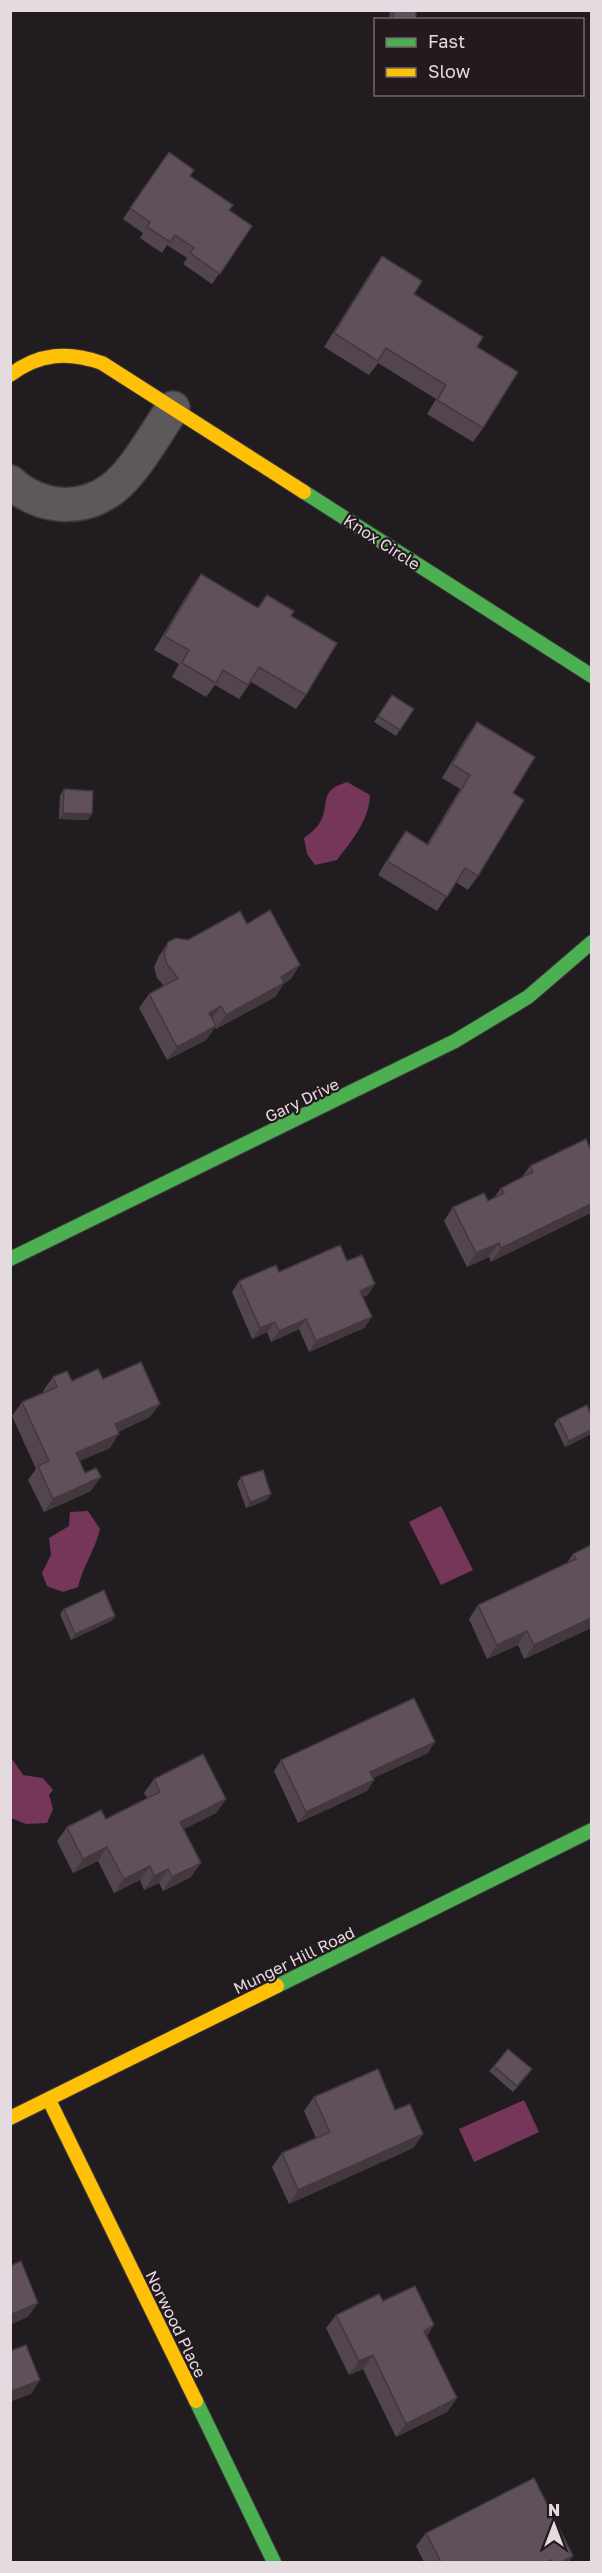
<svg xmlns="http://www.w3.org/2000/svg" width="602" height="2573" viewBox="0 0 602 2573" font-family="'Golos Text',sans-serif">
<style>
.water{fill:#75365a}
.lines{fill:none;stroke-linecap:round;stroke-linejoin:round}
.street-casing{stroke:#3d393c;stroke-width:36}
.fast-casing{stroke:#3d393c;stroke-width:16}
.slow-casing{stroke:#3d393c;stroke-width:16}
.street{stroke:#5d585b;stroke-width:33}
.fast{stroke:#4caf50;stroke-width:14}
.slow{stroke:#ffc107;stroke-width:14}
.wall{fill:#53454d}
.shaded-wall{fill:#43383e}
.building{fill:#605059;stroke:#43383e;stroke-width:1.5}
.labels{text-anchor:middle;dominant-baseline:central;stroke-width:4.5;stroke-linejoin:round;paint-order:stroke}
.street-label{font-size:16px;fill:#e3dbdf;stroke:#24191f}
</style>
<rect width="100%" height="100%" fill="#211c1f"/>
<!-- water -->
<g class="water">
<path d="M347,782L370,795C369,821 352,840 337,860L315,865L307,854L304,838C309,834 316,829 319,824C332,803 316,792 347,782Z"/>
<polygon points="441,1506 473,1570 441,1585 409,1522"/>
<path d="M88,1511L100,1529C95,1550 83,1566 78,1587L63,1592L47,1586L42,1573L51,1555L49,1538L69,1526L70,1512Z"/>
<polygon points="10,1756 23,1775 43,1778 53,1790 49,1795 53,1809 47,1823 26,1824 11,1818"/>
<polygon points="524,2100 539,2132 474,2162 459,2129"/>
</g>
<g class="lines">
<!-- street casing -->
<g class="street-casing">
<path id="street" d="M10,482C39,508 80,513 112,489C135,472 156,432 173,408"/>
</g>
<!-- fast casing -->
<g class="fast-casing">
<g id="fast">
<polyline points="304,492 592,676"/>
<polyline points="10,1259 455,1041 528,997 592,942"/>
<polyline points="277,1986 592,1830"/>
<polyline points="196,2401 274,2562"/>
</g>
</g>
<!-- slow casing -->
<g class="slow-casing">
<g id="slow">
<path d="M10,375C39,353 68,351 102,363L304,492"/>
<polyline points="49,2100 196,2401"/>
<polyline points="10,2118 277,1986"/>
</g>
</g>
<!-- street -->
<use href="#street" class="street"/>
<!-- fast -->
<use href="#fast" class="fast"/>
<!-- slow -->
<use href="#slow" class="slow"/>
</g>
<!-- wall -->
<g class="wall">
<polygon points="390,10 416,10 416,20 389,20"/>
<polygon points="169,152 190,176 229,210 252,226 212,284 183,264 187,258 167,245 162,253 140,238 143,233 123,219"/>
<polygon points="382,256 414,294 477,347 483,428 473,442 427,414 436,399 378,363 369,375 324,347 372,270"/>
<polygon points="201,574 258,608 267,595 306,695 296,709 251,682 239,699 215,685 206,697 172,677 179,664 154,650 191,588"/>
<polygon points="392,695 414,709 396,736 374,722"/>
<polygon points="477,722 513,793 478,876 468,890 456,882 437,911 378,875 396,845 406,831 427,844 460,789 442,778 467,736"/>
<polygon points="64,789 92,814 88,820 59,819 60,795"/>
<polygon points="247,924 291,979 284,983 275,997 216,1029 215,1027 206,1040 167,1060 139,1008 149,994 164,986 157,978 154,967 159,956 168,942 188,940"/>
<polygon points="586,1139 491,1262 489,1257 467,1267 444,1221 453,1207 488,1201 494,1198 501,1188 522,1177 530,1166"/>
<polygon points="347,1261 368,1295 362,1297 372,1317 364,1328 309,1352 299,1329 271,1342 267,1332 252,1339 232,1292 239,1281 279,1272"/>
<polygon points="53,1377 72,1381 103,1379 150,1417 118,1432 110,1448 79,1461 91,1491 44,1512 28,1480 36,1469 12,1416 22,1402 44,1393 43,1391"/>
<polygon points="591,1415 591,1434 565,1447 554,1424 558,1419"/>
<polygon points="241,1477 271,1494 267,1500 246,1508 237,1483"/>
<polygon points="591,1545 591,1628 524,1659 518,1645 487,1659 469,1619 478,1605 566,1564 573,1554"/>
<polygon points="64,1609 115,1616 111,1621 71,1640 60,1614"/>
<polygon points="428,1753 373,1778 367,1791 298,1823 274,1771 281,1760"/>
<polygon points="154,1779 226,1799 216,1813 184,1829 191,1877 163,1891 159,1883 144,1890 140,1880 114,1893 98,1861 73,1873 57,1841 67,1827 106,1819 147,1798 144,1793"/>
<polygon points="494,2066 528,2075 513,2092 489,2071"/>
<polygon points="314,2097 395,2110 423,2134 413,2148 289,2204 272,2167 282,2153 316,2138 304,2111"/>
<polygon points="383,2301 434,2325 427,2336 457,2398 447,2412 396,2437 363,2369 349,2375 326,2328 336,2315"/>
<polygon points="426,2533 569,2562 424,2562 416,2546"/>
</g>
<!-- shaded-wall -->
<g class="shaded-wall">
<polygon points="63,813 92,814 88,820 59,819"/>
<polygon points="300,965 291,979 277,987 284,983 275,997 216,1029 226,1015 281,977"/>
<polygon points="221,1006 211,1020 209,1013"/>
<polygon points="216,1026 206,1040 167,1060 177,1047"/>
<polygon points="591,1204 591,1213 491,1262 501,1248"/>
<polygon points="499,1243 489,1257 467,1267 476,1253"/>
<polygon points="375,1284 368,1295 352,1302 360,1291"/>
<polygon points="372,1317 364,1328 309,1352 316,1341"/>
<polygon points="306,1319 299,1329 271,1342 279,1331"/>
<polygon points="275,1322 267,1332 252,1339 260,1328"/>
<polygon points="160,1404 150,1417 105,1438 115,1424"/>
<polygon points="591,1430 591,1434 565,1447 569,1441"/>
<polygon points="119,1434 110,1448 66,1467 76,1453"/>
<polygon points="101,1477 91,1491 44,1512 53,1499"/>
<polygon points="271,1494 267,1500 246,1508 250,1502"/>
<polygon points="115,1616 111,1621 71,1640 75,1634"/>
<polygon points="591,1618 591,1628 524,1659 534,1645"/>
<polygon points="527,1631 518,1645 487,1659 497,1645"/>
<polygon points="435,1742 428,1753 363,1783 370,1772"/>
<polygon points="374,1780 367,1791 298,1823 306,1812"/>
<polygon points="226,1799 216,1813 170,1836 180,1822"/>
<polygon points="107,1847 98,1861 73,1873 83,1859"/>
<polygon points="201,1863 191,1877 163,1891 172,1877"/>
<polygon points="150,1866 140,1880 114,1893 124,1879"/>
<polygon points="168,1869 159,1883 144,1890 154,1876"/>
<polygon points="423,2134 413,2148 289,2204 298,2190"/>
<polygon points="38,2303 28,2317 10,2325 10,2315"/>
<polygon points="434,2325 424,2339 424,2331"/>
<polygon points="373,2355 363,2369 349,2375 359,2361"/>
<polygon points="40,2380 31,2394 10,2402 10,2392"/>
<polygon points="457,2398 447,2412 396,2437 406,2424"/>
<polygon points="573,2556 569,2562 561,2562"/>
</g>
<!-- building -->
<g class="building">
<polygon points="394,10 416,10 416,20 393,20"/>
<polygon points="169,152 194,170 190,176 233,205 229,210 252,226 220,274 190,253 194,248 175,235 170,242 147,227 150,222 130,208"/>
<polygon points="382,256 422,281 414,294 483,337 477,347 518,372 483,428 437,400 446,385 386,348 378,361 334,333"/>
<polygon points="201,574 258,608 267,595 294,611 291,616 337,643 306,695 259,667 248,685 223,670 216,683 182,663 189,650 164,636"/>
<polygon points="392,695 414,709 400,730 378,716"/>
<polygon points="477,722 535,757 513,793 524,800 478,876 465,868 447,897 387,861 406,831 428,845 470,775 452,764"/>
<polygon points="64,789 93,791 92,814 63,813"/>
<polygon points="270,910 300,965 281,977 284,983 226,1015 221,1006 209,1013 216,1026 177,1047 149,994 178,978 167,964 164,953 168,942 176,938 188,940 240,911 247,924"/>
<polygon points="586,1139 591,1151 591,1204 501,1248 499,1243 476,1253 453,1207 484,1193 488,1201 504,1193 501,1188 533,1172 530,1166"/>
<polygon points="340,1245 347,1261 362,1255 375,1284 360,1291 372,1317 316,1341 306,1319 279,1331 275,1322 260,1328 239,1281 276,1265 279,1272"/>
<polygon points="141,1362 160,1404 115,1424 119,1434 76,1453 85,1473 96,1468 101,1477 53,1499 38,1466 49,1461 22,1402 57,1387 53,1377 67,1371 72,1381 98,1369 103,1379"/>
<polygon points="587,1405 591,1415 591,1430 569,1441 558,1419"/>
<polygon points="263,1470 271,1494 250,1502 241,1477"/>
<polygon points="591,1545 591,1618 534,1645 527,1631 497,1645 478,1605 576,1559 573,1554"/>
<polygon points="104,1590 115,1616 75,1634 64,1609"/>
<polygon points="414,1698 435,1742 370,1772 374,1780 306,1812 281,1760"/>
<polygon points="203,1754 226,1799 180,1822 201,1863 172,1877 168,1869 154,1876 150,1866 124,1879 107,1847 83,1859 67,1827 101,1810 106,1819 160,1792 154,1779"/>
<polygon points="508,2049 532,2069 517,2086 494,2066"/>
<polygon points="378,2069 395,2110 410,2104 423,2134 298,2190 282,2153 330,2132 314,2097"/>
<polygon points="21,2261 38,2303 10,2315 10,2266"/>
<polygon points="415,2286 434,2325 424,2331 457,2398 406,2424 373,2355 359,2361 336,2315 379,2294 383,2301"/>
<polygon points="26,2345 40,2380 10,2392 10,2351"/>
<polygon points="534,2478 573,2556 561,2562 552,2562 551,2560 547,2562 441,2562 426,2533"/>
</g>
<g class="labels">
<!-- street labels -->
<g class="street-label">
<text transform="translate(382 542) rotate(33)">Knox Circle</text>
<text transform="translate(302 1100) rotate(-26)">Gary Drive</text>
<text transform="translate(294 1960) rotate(-26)">Munger Hill Road</text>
<text transform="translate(176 2324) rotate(64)">Norwood Place</text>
</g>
</g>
<!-- border -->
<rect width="602" height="2573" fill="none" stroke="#e3dbdf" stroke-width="24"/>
<!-- legend -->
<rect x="374" y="18" width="210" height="78" fill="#24191f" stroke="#70676c" stroke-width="1.5"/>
<rect x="386" y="38" width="30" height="9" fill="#4caf50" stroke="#70676c" stroke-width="1.5"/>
<text x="428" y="48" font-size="18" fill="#e3dbdf">Fast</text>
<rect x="386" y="68" width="30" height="9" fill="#ffc107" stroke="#70676c" stroke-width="1.5"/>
<text x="428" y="78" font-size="18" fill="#e3dbdf">Slow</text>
<!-- north arrow -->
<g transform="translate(554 2525)" stroke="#24191f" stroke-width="4.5" paint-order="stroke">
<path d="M0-4.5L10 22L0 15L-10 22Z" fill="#e3dbdf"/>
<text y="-9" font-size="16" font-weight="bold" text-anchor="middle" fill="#e3dbdf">N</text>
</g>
</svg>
